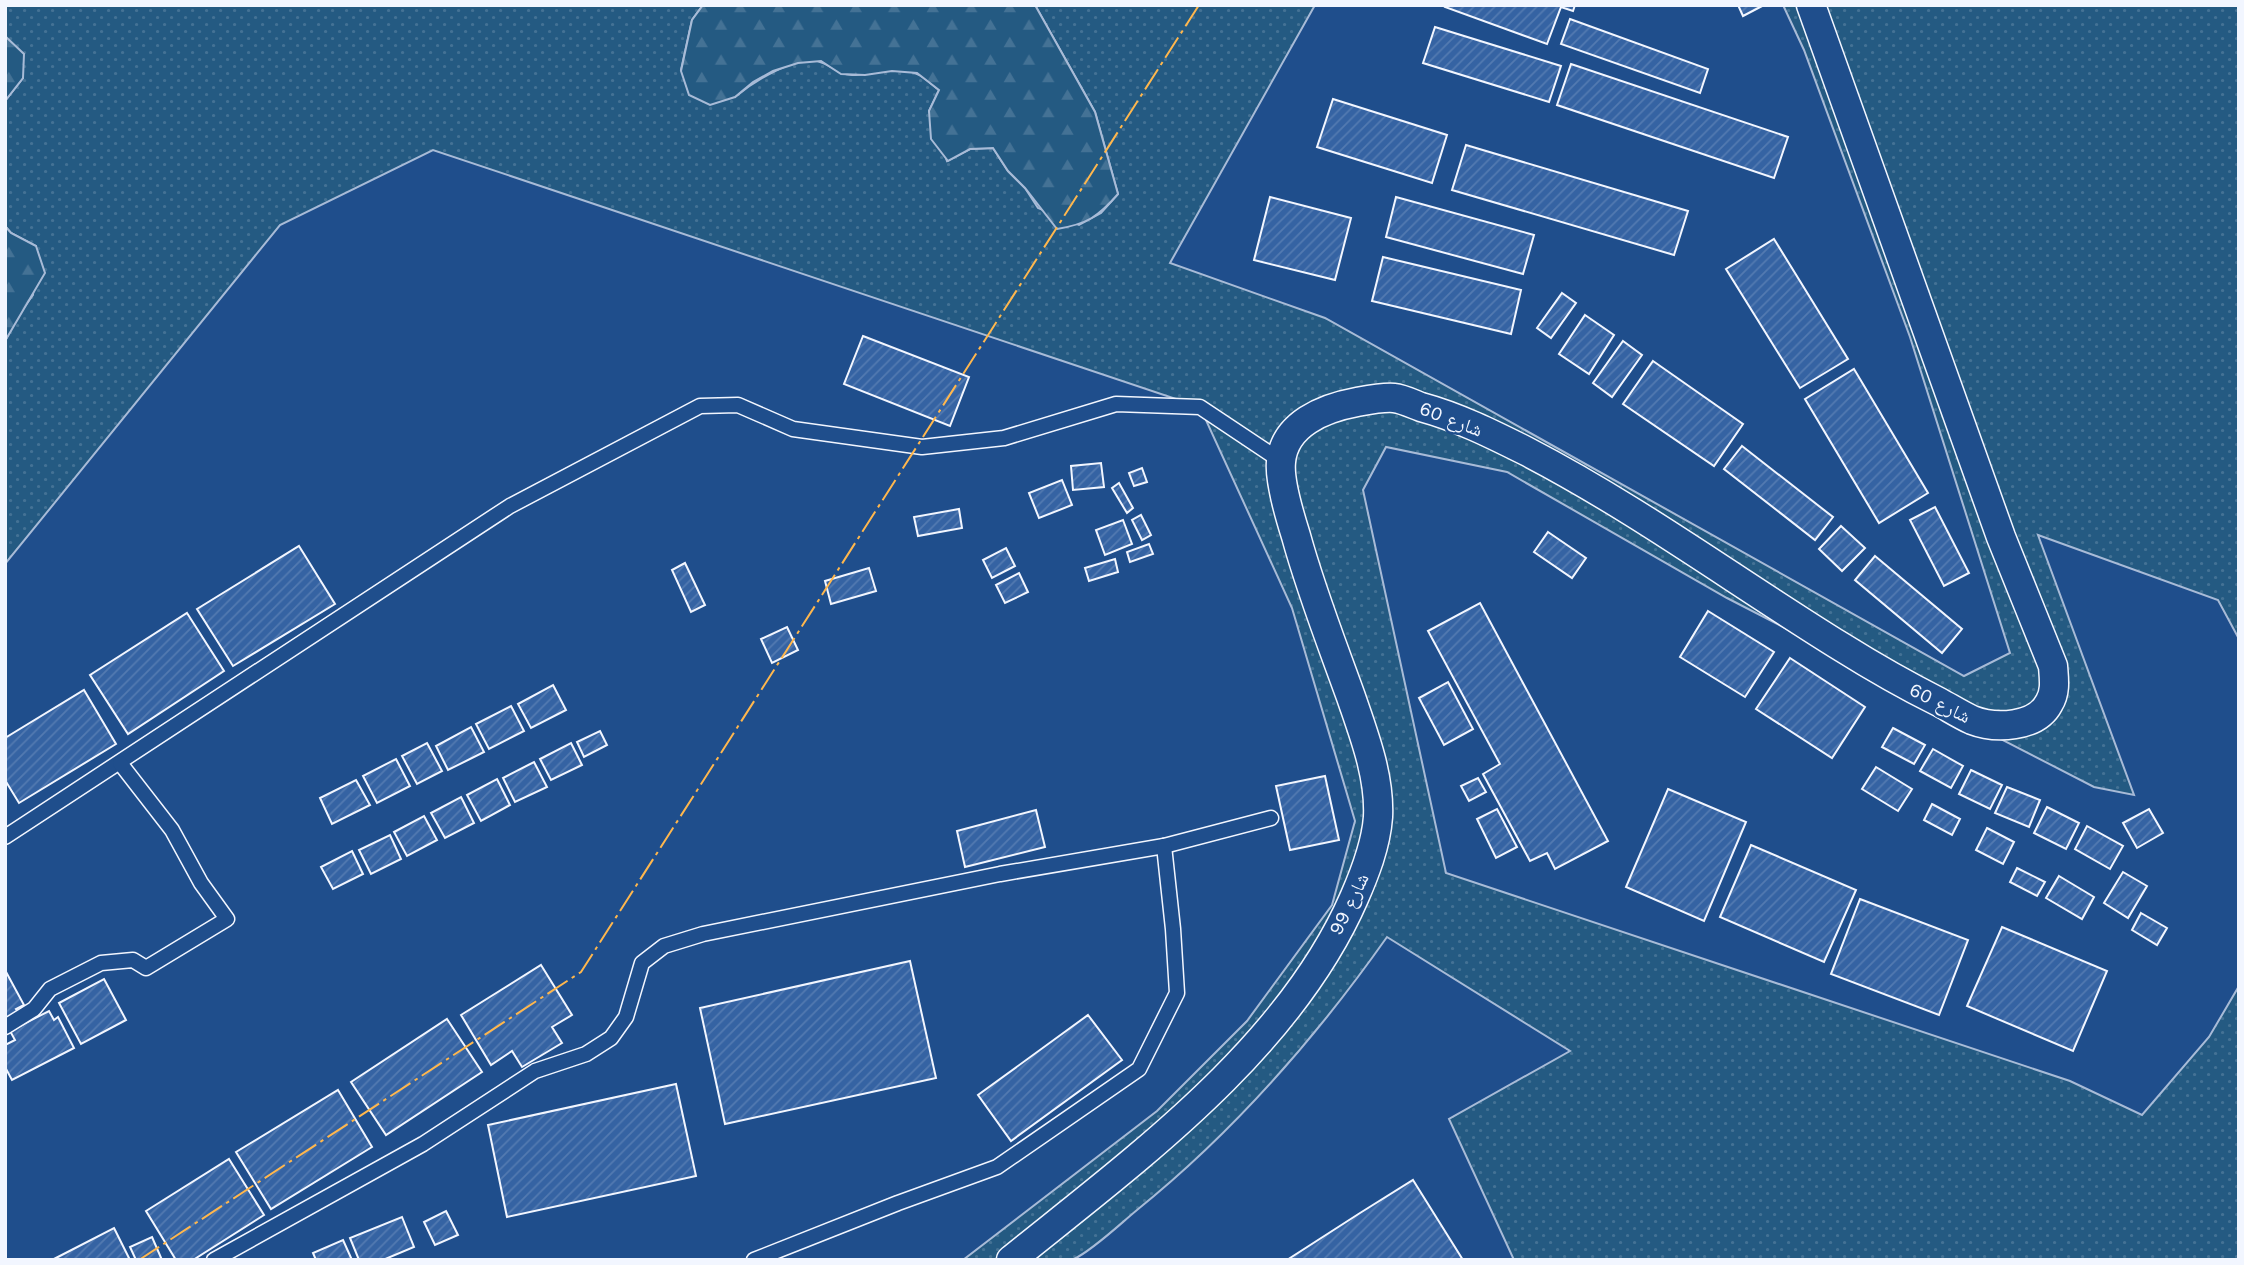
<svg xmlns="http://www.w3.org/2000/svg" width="2244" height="1265" viewBox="0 0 2244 1265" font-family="'Work Sans','Noto Naskh Arabic',sans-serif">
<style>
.grass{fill:url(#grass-dots);stroke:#a8bbd7;stroke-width:2}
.forest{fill:url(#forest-firs);stroke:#a8bbd7;stroke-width:2}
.building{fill:url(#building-hatch);stroke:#f2f6ff;stroke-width:2}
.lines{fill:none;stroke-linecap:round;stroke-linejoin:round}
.lane-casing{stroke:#f2f6ff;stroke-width:17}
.street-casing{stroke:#f2f6ff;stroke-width:31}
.lane{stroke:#1f4e8c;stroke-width:14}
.street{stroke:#1f4e8c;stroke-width:28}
.power{stroke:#ffb74d;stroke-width:2;stroke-dasharray:24 5 3.5 5;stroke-linecap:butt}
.labels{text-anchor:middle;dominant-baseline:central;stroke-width:5;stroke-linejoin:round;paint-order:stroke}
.street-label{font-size:19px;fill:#f2f6ff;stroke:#1f4e8c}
</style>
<defs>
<pattern id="grass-dots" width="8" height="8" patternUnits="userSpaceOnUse" patternTransform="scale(1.75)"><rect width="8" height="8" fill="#245a82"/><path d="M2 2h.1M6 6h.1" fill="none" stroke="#447295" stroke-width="1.8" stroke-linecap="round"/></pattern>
<pattern id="forest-firs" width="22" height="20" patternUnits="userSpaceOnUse" patternTransform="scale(1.75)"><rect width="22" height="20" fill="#245a82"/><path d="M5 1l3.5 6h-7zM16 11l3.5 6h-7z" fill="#447295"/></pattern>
<pattern id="building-hatch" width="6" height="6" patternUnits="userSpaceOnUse" patternTransform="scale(1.75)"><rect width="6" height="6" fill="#3563a3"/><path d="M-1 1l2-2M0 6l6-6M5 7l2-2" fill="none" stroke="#537ab1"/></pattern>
</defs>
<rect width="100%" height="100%" fill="#1f4e8c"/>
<!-- grass -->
<path class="grass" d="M5,5H703L692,20L681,70L735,97C753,82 799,52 823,63C836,68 837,74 852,75C872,75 898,65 917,74C925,77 932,85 939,90L929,111L947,161L970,149L993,148L1008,171L1025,188L1038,208L1079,225L1101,213L1118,194L1095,112L1035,5H1315L1170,263L1325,318L1964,676L2010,653L1910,337L1804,50L1783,5H2239V639L2218,600L2038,535L2134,795L2094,787L1727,598L1507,472L1386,447L1363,490L1446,873L2070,1081L2142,1115L2209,1037L2239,986V1260H1514L1449,1119L1570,1051L1387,937C1315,1039 1234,1132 1137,1210C1120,1224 1093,1250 1074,1259C1063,1264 981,1260 963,1260L1157,1111L1247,1021L1332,905L1355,821L1292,608L1200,407L433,150L280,225L5,564V341L18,316L33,295L36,246L11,233L5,226V101L23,78L5,36Z"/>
<!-- forest -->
<g class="forest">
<path d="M703,5H1035L1095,112L1118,194C1098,217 1087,224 1057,229L1025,188L1008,171L993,148L970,149L948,161L931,139L929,111L939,90L917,73L892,71L865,75L841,74L821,61L798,63L773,71L753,82L735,97L710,105L689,95L681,71L692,20Z"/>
<polygon points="5,36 24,54 23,78 5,101"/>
<polygon points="5,226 11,233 36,246 45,273 5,341"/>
</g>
<!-- building -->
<g class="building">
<polygon points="1446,5 1575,5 1573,11 1561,7 1547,44 1445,7"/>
<polygon points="1738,5 1764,5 1743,16"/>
<polygon points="1570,19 1708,69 1700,93 1561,44"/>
<polygon points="1435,27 1561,66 1549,102 1423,63"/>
<polygon points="1571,64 1788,137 1774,178 1557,105"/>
<polygon points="1333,99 1447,135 1432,183 1317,147"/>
<polygon points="1466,145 1688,211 1674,255 1452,190"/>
<polygon points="1270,197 1351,218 1335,280 1254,260"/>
<polygon points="1396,197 1534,235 1523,274 1386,237"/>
<polygon points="1774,239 1848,359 1800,388 1726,269"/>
<polygon points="1383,257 1521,290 1511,334 1372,301"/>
<polygon points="1562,293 1576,303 1551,338 1537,328"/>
<polygon points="1585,315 1614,335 1589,374 1559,354"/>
<polygon points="863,336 969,377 950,426 844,384"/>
<polygon points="1623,341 1642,355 1612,397 1593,383"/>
<polygon points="1653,361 1743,424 1714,466 1623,404"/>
<polygon points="1854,369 1928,493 1879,523 1805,399"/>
<polygon points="1742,446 1833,517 1815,540 1724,469"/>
<polygon points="1101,463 1104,487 1073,490 1071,466"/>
<polygon points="1142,468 1147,482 1134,486 1129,473"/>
<polygon points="1062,480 1072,505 1039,518 1029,493"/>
<polygon points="1119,483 1133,508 1127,513 1112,488"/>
<polygon points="1935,507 1969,573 1944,586 1910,520"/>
<polygon points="959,509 962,528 918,536 914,517"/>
<polygon points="1141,515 1151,535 1142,540 1132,520"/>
<polygon points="1123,520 1132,544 1105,555 1096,530"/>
<polygon points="1841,526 1865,548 1842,571 1819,549"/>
<polygon points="1548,532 1586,558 1572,578 1534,552"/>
<polygon points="1149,544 1153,554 1130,562 1127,552"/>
<polygon points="299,546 335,604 233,666 197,609"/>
<polygon points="1006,548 1015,566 992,578 983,560"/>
<polygon points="1875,556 1962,629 1942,653 1855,580"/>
<polygon points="1115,559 1118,572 1089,581 1085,568"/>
<polygon points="685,563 705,605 691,612 672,570"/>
<polygon points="869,568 876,591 831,604 825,581"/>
<polygon points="1019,573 1028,592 1005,603 996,585"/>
<polygon points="1480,603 1608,841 1555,869 1547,853 1530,861 1483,774 1500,764 1428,631"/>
<polygon points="1708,611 1774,652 1745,697 1680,657"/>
<polygon points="187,613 224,671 128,734 90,675"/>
<polygon points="787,627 798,650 772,663 761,639"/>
<polygon points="1790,658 1865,707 1832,758 1756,709"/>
<polygon points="1448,682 1473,729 1444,745 1419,698"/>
<polygon points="553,685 566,710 531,728 518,704"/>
<polygon points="84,690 116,744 19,803 5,780 5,738"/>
<polygon points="511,706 524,731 489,749 476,724"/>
<polygon points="471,727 484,752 448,770 436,746"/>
<polygon points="1893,728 1925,745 1914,764 1882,747"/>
<polygon points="600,731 607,745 584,757 577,742"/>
<polygon points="427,743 442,771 417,784 402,756"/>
<polygon points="571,743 582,765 551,780 540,759"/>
<polygon points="1933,749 1963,766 1951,788 1920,771"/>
<polygon points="396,759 410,786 377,803 363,776"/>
<polygon points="534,762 547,787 515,802 503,778"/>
<polygon points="1876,767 1912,789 1898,811 1862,789"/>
<polygon points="1971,770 2002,785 1990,809 1959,794"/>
<polygon points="1325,776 1339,840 1290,850 1276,786"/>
<polygon points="1478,778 1486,792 1469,801 1461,786"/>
<polygon points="497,779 510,805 481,821 467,795"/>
<polygon points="356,780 370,805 332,824 320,798"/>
<polygon points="2007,787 2040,800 2029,827 1995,813"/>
<polygon points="1668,789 1746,822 1704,921 1626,887"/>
<polygon points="461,797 474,823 445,838 431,813"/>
<polygon points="1932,804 1960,819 1952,835 1924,820"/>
<polygon points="2047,807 2079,823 2066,849 2034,833"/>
<polygon points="1497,809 1517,847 1496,858 1477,819"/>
<polygon points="2149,809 2163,833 2137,848 2123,823"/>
<polygon points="1036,810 1045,847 965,867 957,831"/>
<polygon points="424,816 437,840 407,856 394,832"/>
<polygon points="2087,826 2123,846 2110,869 2075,849"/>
<polygon points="1987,828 2014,842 2003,864 1976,850"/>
<polygon points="390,835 401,859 371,874 359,850"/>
<polygon points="1751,845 1856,890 1824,962 1720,917"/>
<polygon points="352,851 363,874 333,889 321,867"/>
<polygon points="2017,868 2045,882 2037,896 2010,882"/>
<polygon points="2123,872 2147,886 2128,918 2104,903"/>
<polygon points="2059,876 2094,897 2082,919 2046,898"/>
<polygon points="1860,899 1968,940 1939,1015 1831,974"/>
<polygon points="2141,913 2167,928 2157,945 2132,930"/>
<polygon points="2002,927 2107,971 2073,1051 1967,1006"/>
<polygon points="910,961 936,1078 725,1124 700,1008"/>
<polygon points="541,965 572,1015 552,1027 562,1043 522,1067 512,1051 491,1065 461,1015"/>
<polygon points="5,970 24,1005 16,1009 19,1013 5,1020"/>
<polygon points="104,979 126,1020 81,1044 59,1003"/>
<polygon points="49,1011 54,1020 58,1017 74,1048 12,1080 5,1067 5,1045 15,1040 10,1031"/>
<polygon points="1088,1015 1122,1060 1011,1141 978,1095"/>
<polygon points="447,1019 482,1072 386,1135 351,1082"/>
<polygon points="676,1084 696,1176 507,1217 488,1125"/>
<polygon points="338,1090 372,1147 271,1209 236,1152"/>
<polygon points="229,1159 264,1215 193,1260 176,1260 146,1211"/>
<polygon points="1413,1180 1463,1260 1287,1260 1360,1213"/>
<polygon points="446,1211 458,1235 435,1245 424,1222"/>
<polygon points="402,1217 414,1247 383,1260 359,1260 350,1238"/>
<polygon points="114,1228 130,1260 52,1260"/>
<polygon points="152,1237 162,1260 136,1260 130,1247"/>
<polygon points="343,1240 352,1260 316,1260 313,1253"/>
</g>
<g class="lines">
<!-- lane casing -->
<g class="lane-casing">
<g id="lane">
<polyline points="5,837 510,506 700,406 738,405 793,429 922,447 1004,438 1116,404 1200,407 1281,461"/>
<polyline points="5,1027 34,1009 50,989 101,963 133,960 146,968 227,919 201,883 172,830 120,763"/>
<polyline points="214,1260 423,1144 535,1071 586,1054 611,1038 626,1017 642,963 664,946 703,934 1000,874 1164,846 1271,818"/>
<polyline points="754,1260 898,1203 997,1167 1139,1069 1177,993 1173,929 1164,846"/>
</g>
</g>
<!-- street casing -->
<g class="street-casing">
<path id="street" d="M1011,1260C1136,1159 1288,1049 1354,898C1365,873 1376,845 1378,817C1380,776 1364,735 1351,697C1332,644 1311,591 1296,536C1290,517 1279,481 1281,462C1284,424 1324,408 1357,402C1368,400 1383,397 1394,398C1403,399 1413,404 1421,407C1458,417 1492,434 1526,451C1636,508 1735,581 1840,646C1872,666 1905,685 1939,702C1950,708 1961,715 1972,720C1995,729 2036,728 2049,703C2056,692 2054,679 2053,666L2001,537L1811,5"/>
</g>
<!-- lane -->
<use href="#lane" class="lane"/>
<!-- street -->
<use href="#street" class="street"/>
<!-- power -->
<polyline class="power" points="139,1260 581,972 1199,5"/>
</g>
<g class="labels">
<!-- street labels -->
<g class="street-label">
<text transform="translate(1451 419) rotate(21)">شارع 60</text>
<text transform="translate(1940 703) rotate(27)">شارع 60</text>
<text transform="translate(1349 904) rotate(-64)">شارع 99</text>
</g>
</g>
<!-- border -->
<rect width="2244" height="1265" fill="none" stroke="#f2f6ff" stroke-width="14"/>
</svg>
